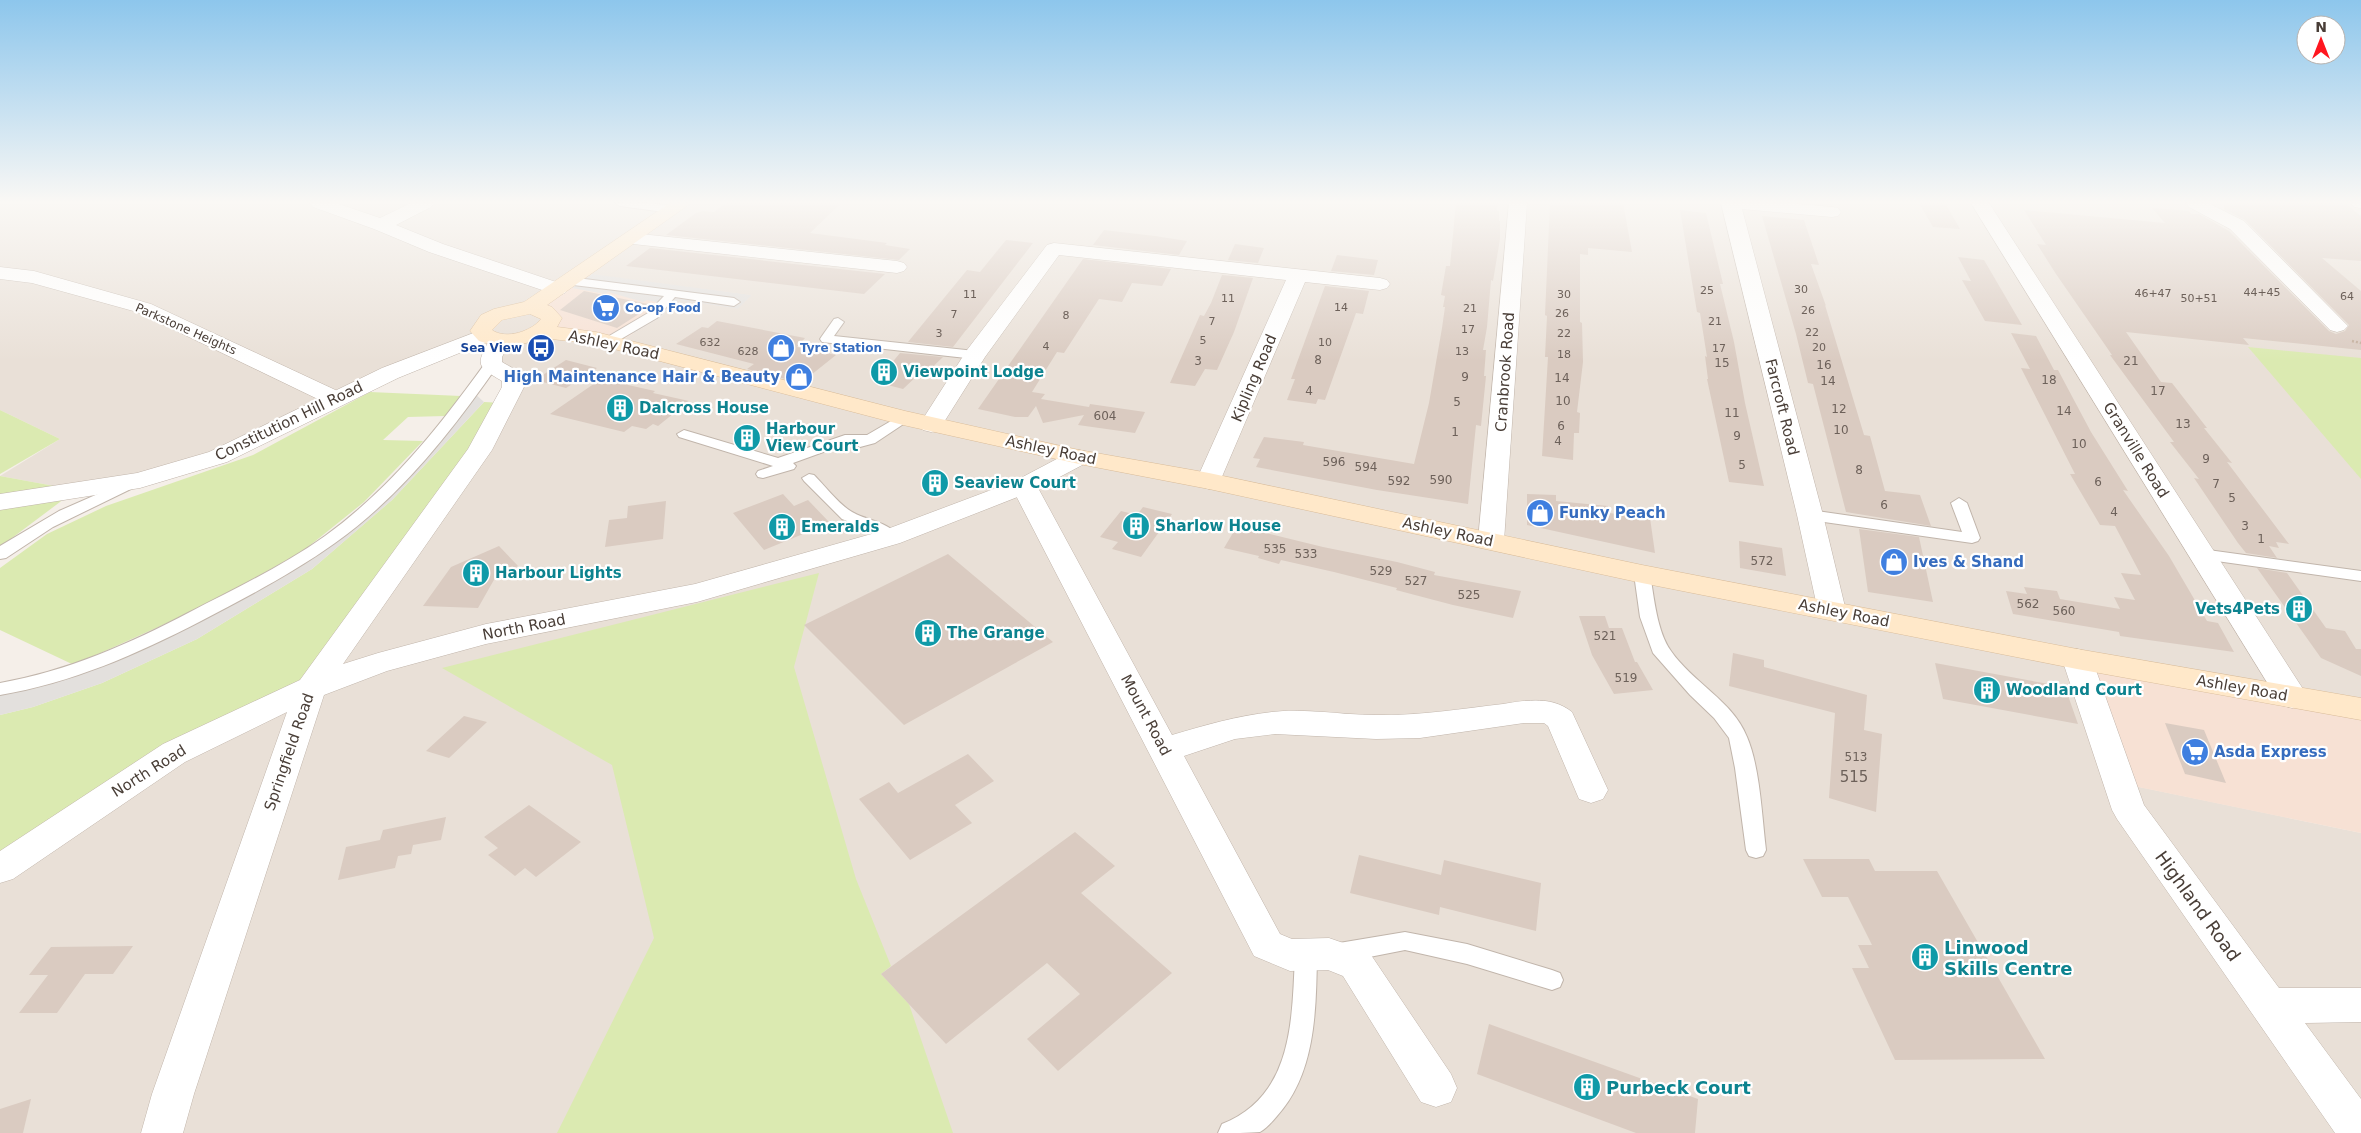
<svg xmlns="http://www.w3.org/2000/svg" width="2361" height="1133" viewBox="0 0 2361 1133" font-family="'DejaVu Sans',sans-serif">
<style>
.residential{fill:#e9e0d7;fill-rule:evenodd}
.commercial{fill:#f7e1d4}
.green{fill:#dbeab1}
.parking{fill:#e3e0dd}
.building{fill:#dacbc1}
.lines{fill:none;stroke-linecap:round;stroke-linejoin:round}
.service-casing{stroke:#c1b5ab;stroke-width:2}
.minor-casing{stroke:#c1b5ab;stroke-width:1}
.tertiary-casing{stroke:#c1b5ab;stroke-width:1}
.secondary-casing{stroke:#d9bc9a;stroke-width:1}
.path{stroke:#c3ae9c;stroke-width:2.5;stroke-dasharray:2 2;stroke-linecap:butt}
.service{fill:#fff;fill-rule:evenodd}
.minor{fill:#fff;fill-rule:evenodd}
.tertiary{fill:#fff;fill-rule:evenodd}
.secondary{fill:#ffe8c9;fill-rule:evenodd}
.labels{text-anchor:middle;dominant-baseline:central;stroke-width:4.5;stroke-linejoin:round;paint-order:stroke}
.far-number-label{font-size:11px;fill:#6d615a}
.far-shop-label{font-size:12px;font-weight:bold;fill:#366cbe;stroke:#fff;text-anchor:start}
.far-street-label{font-size:12px;fill:#493e37;stroke:#fff}
.far-transit-label{font-size:12px;font-weight:bold;fill:#164399;stroke:#fff;text-anchor:end}
.number-label{font-size:12px;fill:#6d615a}
.street-label{font-size:15px;fill:#493e37;stroke:#fff}
.culture-label{font-size:15px;font-weight:bold;fill:#0d838f;stroke:#fff;text-anchor:start}
.shop-label{font-size:15px;font-weight:bold;fill:#366cbe;stroke:#fff;text-anchor:start}
.near-number-label{font-size:15px;fill:#6d615a}
.near-street-label{font-size:18px;fill:#493e37;stroke:#fff}
.near-culture-label{font-size:18px;font-weight:bold;fill:#0d838f;stroke:#fff;text-anchor:start}
</style>
<rect width="100%" height="100%" fill="#f5efe9"/>
<!-- residential -->
<path class="residential" d="M0,203H2361V709L2120,783L2361,833V1133H0V869L480,450L508,374L488,338L218,457L76,490L0,476L60,439L0,410ZM581,273L679,300L661,317L617,343Z"/>
<!-- commercial -->
<g class="commercial">
<polygon points="581,273 752,295 738,309 679,300 661,317 617,343 546,327 538,309"/>
<polygon points="2077,659 2361,709 2361,833 2119,783"/>
</g>
<!-- green -->
<g class="green">
<polygon points="2248,347 2361,358 2361,479"/>
<polygon points="370,392 461,396 445,416 408,417 383,440 423,441 364,502 303,551 207,605 74,665 0,630 0,568 47,534 106,506 253,455"/>
<polygon points="484,402 504,403 311,688 0,869 0,715 33,707 102,683 197,639 312,569 392,500"/>
<polygon points="0,410 60,439 0,474"/>
<polygon points="0,476 76,490 0,547"/>
<polygon points="819,573 794,667 856,879 891,966 881,974 909,1004 953,1133 557,1133 654,938 612,765 442,668"/>
</g>
<!-- parking -->
<g class="parking">
<polygon points="592,274 752,295 738,309 679,300 661,317 634,333 621,329 649,312 645,310 657,302 647,300 643,302 608,292 605,294 572,288"/>
<polygon points="473,392 484,402 392,500 312,569 197,639 102,683 33,707 0,715 0,689 141,645 345,529"/>
</g>
<!-- building -->
<g class="building">
<polygon points="726,203 841,203 810,233 887,243 885,245 910,249 899,260 666,235 696,213 703,211 714,212"/>
<polygon points="1456,203 1498,203 1497,211 1499,211 1499,221 1500,221 1500,239 1493,281 1491,280 1487,327 1483,350 1486,350 1484,376 1486,376 1481,426 1476,425 1468,504 1377,490 1256,467 1260,459 1253,458 1264,437 1304,442 1303,445 1414,464 1429,403 1442,328 1445,307 1443,307 1445,296 1441,295 1446,266 1450,266"/>
<polygon points="1550,203 1623,203 1632,252 1588,248 1588,255 1580,254 1580,322 1582,323 1583,362 1577,412 1580,413 1579,433 1574,433 1573,460 1542,456 1548,357 1545,357 1547,316 1545,315"/>
<polygon points="1919,203 1945,203 1960,229 1933,227"/>
<polygon points="2224,203 2345,203 2361,216 2361,261 2322,258 2361,291 2361,350 2243,338 2249,345 2126,332 2161,382 2172,383 2207,428 2204,428 2232,463 2227,462 2289,544 2276,542 2279,548 2269,546 2277,558 2246,553 2238,543 2194,478 2199,479 2170,442 2174,442 2110,355 2112,355 2056,274 2037,244 2046,245 2024,210 2165,223 2152,208 2189,211 2191,214 2199,214 2229,231 2329,331 2336,334 2345,331 2349,325 2245,220 2224,209"/>
<polygon points="1680,210 1706,213 1723,284 1720,284 1734,342 1745,403 1764,486 1729,482 1707,379 1708,379 1705,356 1707,357 1700,313 1697,312"/>
<polygon points="1762,216 1804,220 1819,265 1811,264 1826,306 1825,305 1864,435 1870,436 1885,491 1920,495 1931,526 1846,512 1813,384 1808,383 1796,334"/>
<polygon points="1104,230 1155,236 1187,241 1179,255 1093,245"/>
<polygon points="1006,240 1033,243 953,347 908,342 967,270 980,272"/>
<polygon points="1235,244 1264,248 1258,263 1228,260"/>
<polygon points="650,248 885,274 864,294 626,266"/>
<polygon points="1337,255 1378,260 1374,275 1331,271"/>
<polygon points="1958,257 1984,260 2022,325 1985,321 1962,280 1971,281"/>
<polygon points="1083,259 1171,269 1162,286 1132,283 1122,302 1099,299 1064,353 1057,352 1032,392 1045,394 1041,399 1089,407 1090,404 1145,412 1135,433 1078,425 1084,415 1043,423 1036,406 1028,417 1015,417 978,409"/>
<polygon points="1222,275 1253,278 1234,332 1217,370 1205,369 1195,386 1170,383 1200,315 1204,316 1211,303"/>
<polygon points="1325,286 1369,291 1363,314 1356,313 1325,400 1318,399 1316,404 1287,400 1295,379 1291,379"/>
<polygon points="584,291 653,305 617,328 560,310"/>
<polygon points="717,321 805,338 797,347 836,355 801,383 747,369 754,364 676,344 702,327 708,328"/>
<polygon points="2011,333 2036,336 2054,370 2058,370 2091,432 2128,491 2123,490 2169,556 2207,621 2218,623 2234,652 2120,636 2119,632 2013,614 2006,591 2027,594 2024,587 2057,591 2060,599 2120,609 2114,597 2135,600 2121,573 2141,575 2115,526 2100,525 2070,474 2075,474 2021,368 2030,369"/>
<polygon points="900,353 943,357 925,374 919,374 903,389 876,382"/>
<polygon points="566,360 597,368 566,388 535,380"/>
<polygon points="601,379 655,391 653,393 689,401 658,426 653,424 646,429 632,426 624,432 550,414"/>
<polygon points="783,494 794,506 808,500 830,523 764,550 733,513"/>
<polygon points="1527,494 1556,495 1556,501 1608,506 1609,513 1650,518 1655,553 1527,525"/>
<polygon points="666,501 663,539 605,547 609,520 627,518 628,506"/>
<polygon points="1143,507 1172,514 1141,557 1112,549 1118,542 1100,537 1121,511 1137,515"/>
<polygon points="1237,526 1323,547 1397,562 1435,572 1434,575 1521,591 1513,618 1453,605 1396,590 1397,588 1334,572 1281,560 1279,564 1258,558 1259,556 1224,548"/>
<polygon points="1859,529 1919,537 1933,602 1868,592"/>
<polygon points="1739,541 1782,548 1786,576 1740,568"/>
<polygon points="499,546 518,566 495,578 478,608 423,606 451,567"/>
<polygon points="948,554 1053,642 904,725 804,625"/>
<polygon points="2257,568 2287,573 2326,628 2345,631 2356,649 2361,649 2361,676 2321,658"/>
<polygon points="1579,616 1605,616 1609,628 1622,628 1635,662 1637,662 1653,690 1614,694 1592,655"/>
<polygon points="1733,653 1764,660 1764,667 1867,695 1864,730 1882,734 1876,812 1829,798 1835,713 1729,686"/>
<polygon points="1935,663 2065,687 2078,724 1943,699"/>
<polygon points="464,716 487,722 449,758 426,751"/>
<polygon points="2165,723 2204,730 2226,783 2185,774"/>
<polygon points="968,754 994,781 955,805 972,823 910,860 859,799 889,782 898,793"/>
<polygon points="529,805 581,842 536,877 525,868 515,876 488,855 498,848 484,837"/>
<polygon points="446,817 441,840 413,845 411,854 398,856 395,868 338,880 346,847 380,840 383,830"/>
<polygon points="1075,832 1115,866 1081,893 1172,973 1058,1071 1027,1039 1080,994 1047,963 946,1044 881,974"/>
<polygon points="1359,855 1441,875 1444,860 1541,883 1536,931 1440,907 1439,915 1350,893"/>
<polygon points="1803,859 1869,859 1875,871 1937,871 2045,1059 1895,1060 1852,968 1869,968 1858,945 1872,945 1848,897 1822,897"/>
<polygon points="133,946 113,974 85,974 57,1013 19,1013 48,975 29,975 51,947"/>
<polygon points="1489,1024 1698,1099 1695,1133 1636,1133 1477,1074"/>
<polygon points="31,1099 23,1133 0,1133 0,1109"/>
</g>
<g class="lines">
<!-- service casing -->
<g class="service-casing">
<g id="service">
<path d="M615,203C629,203 667,201 677,210L672,213L620,206Z"/>
<polygon points="569,277 734,298 740,302 734,306 675,297 657,318 609,346 604,345 603,342 604,339 648,313 664,296 565,284 563,281 565,278"/>
<polygon points="838,318 844,322 834,336 975,351 981,355 975,359 822,342 820,339 822,336 834,319"/>
<path d="M491,361L498,365C452,431 401,496 335,543C293,573 247,597 201,621C137,654 72,683 0,695V683C68,671 129,644 190,612C236,588 283,566 325,536C390,489 440,426 486,362Z"/>
<polygon points="903,414 910,418 908,421 875,443 860,447 851,442 793,463 796,466 794,469 763,478 758,477 756,474 758,471 773,466 679,437 677,434 684,430 778,458 845,435 867,435"/>
<path d="M809,474L814,475C825,486 841,507 854,513C869,521 889,522 899,537L897,540H885L872,531L842,519L804,481L802,478Z"/>
<polygon points="132,479 139,483 137,486 53,527 6,558 0,559 0,546 59,511"/>
<polygon points="1959,498 1967,503 1980,538 1978,541 1972,543 1810,520 1802,515 1810,510 1962,532 1951,503"/>
<polygon points="2201,549 2361,571 2361,581 2195,558 2193,554 2195,550"/>
<path d="M1642,569L1648,570L1650,574C1654,597 1657,632 1671,651C1692,682 1733,701 1747,737C1760,767 1762,817 1766,850L1763,856L1756,858L1749,856L1746,850L1735,768L1729,738L1714,718L1690,695L1653,653L1640,617L1634,574L1636,570Z"/>
<polygon points="1405,932 1467,944 1552,970 1560,973 1563,980 1560,987 1552,990 1467,964 1405,950 1339,963 1331,960 1328,953 1331,946 1339,943"/>
<path d="M1306,945L1314,948L1317,955C1316,1010 1316,1073 1277,1116C1272,1122 1267,1128 1260,1132C1250,1133 1230,1133 1218,1133L1222,1124C1293,1096 1292,1021 1295,955L1298,948Z"/>
</g>
</g>
<!-- minor casing -->
<g class="minor-casing">
<g id="minor">
<polygon points="310,203 336,203 380,218 411,203 434,203 431,207 396,225 443,244 565,285 568,289 565,293 558,295 551,293 429,252 374,229 313,207"/>
<polygon points="1509,203 1527,203 1504,541 1500,547 1491,549 1482,547 1478,541"/>
<polygon points="1721,203 1789,203 1832,207 1838,208 1841,212 1838,216 1832,217 1742,209 1823,515 1846,611 1842,618 1832,620 1822,618 1818,611 1797,515"/>
<polygon points="1971,203 1989,203 2303,689 2307,697 2303,705 2292,708 2281,705"/>
<polygon points="2186,203 2208,203 2244,221 2344,322 2348,326 2344,330 2337,332 2330,330 2230,229 2189,207"/>
<polygon points="2351,203 2361,203 2361,208 2354,207"/>
<polygon points="631,233 897,261 904,263 907,267 904,271 897,273 624,243 622,239 624,235"/>
<polygon points="1054,243 1380,278 1387,280 1390,284 1387,288 1380,290 1305,282 1218,486 1209,489 1200,486 1196,481 1286,280 1059,255 985,357 939,430 931,432 923,430 919,425 967,350 1047,245"/>
<polygon points="0,267 34,271 151,304 344,394 348,399 344,404 336,406 328,404 137,312 32,283 0,279"/>
<path d="M1024,478L1033,481L1037,486L1172,735C1206,725 1236,716 1272,712C1305,708 1341,715 1375,715C1418,716 1460,709 1503,704C1528,700 1552,696 1572,712L1608,790L1603,799L1591,803L1579,799L1548,726L1544,723H1524L1420,738L1376,739L1275,734L1235,739L1184,756L1280,934L1292,939L1329,938L1369,952L1451,1074L1457,1088L1451,1102L1436,1107L1421,1102L1343,976L1328,970L1290,971L1254,956L1011,486L1015,481Z"/>
<polygon points="2077,649 2088,652 2092,659 2144,805 2279,988 2361,988 2361,1022 2305,1023 2361,1099 2361,1133 2335,1133 2117,819 2112,810 2062,659 2066,652"/>
</g>
</g>
<!-- tertiary casing -->
<g class="tertiary-casing">
<path id="tertiary" d="M484,329L492,330L495,335H508L511,340L502,357V362C515,370 524,371 524,387L492,450L343,664L378,653L486,624L695,584L882,531L1015,481L1070,452L1079,450L1088,452L1091,457L1088,462L1033,491L900,543L697,602L486,644L387,671L324,695L194,1094L183,1133H141L152,1094L287,712L185,762L13,879L0,883V851L163,744L300,680L468,449L502,387V381C478,367 475,366 489,341L398,378L227,462L140,488L0,510V494L137,473L209,452L382,368Z"/>
</g>
<!-- secondary casing -->
<g class="secondary-casing">
<path id="secondary" d="M670,203H691L547,305L552,307L562,318L557,327L596,332L905,411L1079,450L1209,473L1642,565L2077,649L2361,698V720L2077,669L1642,583L1209,489L1079,464L903,425L595,344L543,338L519,345L496,346L479,341L470,331L481,315L494,309L524,302ZM530,314L541,319C532,331 506,340 492,330L502,320Z"/>
</g>
<!-- path -->
<g class="path">
<polyline points="2352,341 2361,343"/>
<polyline points="533,357 552,355"/>
</g>
<!-- service -->
<use href="#service" class="service"/>
<!-- minor -->
<use href="#minor" class="minor"/>
<!-- tertiary -->
<use href="#tertiary" class="tertiary"/>
<!-- secondary -->
<use href="#secondary" class="secondary"/>
</g>
<!-- sky -->
<linearGradient id="sky" x2="0" y2="1"><stop stop-color="#8dc6ec"/><stop offset="0.56" stop-color="#faf8f5"/><stop offset="1" stop-color="#faf8f5" stop-opacity="0"/></linearGradient>
<rect width="2361" height="361" fill="url(#sky)"/>
<!-- icons -->
<defs>
<g id="supermarket-disc" transform="scale(1.4375)"><circle r="9.5" fill="#3f7fe0" stroke="#fff"/><path d="M-6-5.5h2.5l.6 2H6L4.5 2H-2.5L-4.4-4H-6ZM-1.5 3.2a1.3 1.3 0 1 0 .1 0ZM3 3.2a1.3 1.3 0 1 0 .1 0Z" fill="#fff"/></g>
<g id="bus-disc" transform="scale(1.4375)"><circle r="9.5" fill="#1a4fb4" stroke="#fff"/><path d="M-5-6H5V4H4V6H2V4H-2V6H-4V4H-5ZM-3.5-4V0h7V-4ZM-3.5 1.2v1.5H-2V1.2ZM2 1.2v1.5H3.5V1.2Z" fill="#fff"/></g>
<g id="shop-disc" transform="scale(1.4375)"><circle r="9.5" fill="#3f7fe0" stroke="#fff"/><path d="M-5-2.5h2.3a2.7 3.5 0 0 1 5.4 0H5L5.5 6h-11ZM-1.5-2.5h3a1.5 2.3 0 0 0-3 0Z" fill="#fff"/></g>
<g id="building-disc" transform="scale(1.4375)"><circle r="9.5" fill="#0f9aa8" stroke="#fff"/><path d="M-4-6H4V6H1V3H-1V6H-4ZM-2.5-4.3h1.7v1.8h-1.7ZM.8-4.3h1.7v1.8H.8ZM-2.5-1h1.7V.8h-1.7ZM.8-1h1.7V.8H.8Z" fill="#fff"/></g>
</defs>
<g fill-rule="evenodd">
<use href="#supermarket-disc" x="606" y="308"/>
<use href="#bus-disc" x="541" y="348"/>
<use href="#shop-disc" x="781" y="348"/>
<use href="#building-disc" x="884" y="372"/>
<use href="#shop-disc" x="799" y="377"/>
<use href="#building-disc" x="620" y="408"/>
<use href="#building-disc" x="747" y="438"/>
<use href="#building-disc" x="935" y="483"/>
<use href="#shop-disc" x="1540" y="513"/>
<use href="#building-disc" x="1136" y="526"/>
<use href="#building-disc" x="782" y="527"/>
<use href="#shop-disc" x="1894" y="562"/>
<use href="#building-disc" x="476" y="573"/>
<use href="#building-disc" x="2299" y="609"/>
<use href="#building-disc" x="928" y="633"/>
<use href="#building-disc" x="1987" y="690"/>
<use href="#supermarket-disc" x="2195" y="752"/>
<use href="#building-disc" x="1925" y="957"/>
<use href="#building-disc" x="1587" y="1087"/>
</g>
<g class="labels">
<!-- far-number labels -->
<g class="far-number-label">
<text x="1801" y="289">30</text>
<text x="1707" y="290">25</text>
<text x="2262" y="292">44+45</text>
<text x="2153" y="293">46+47</text>
<text x="970" y="294">11</text>
<text x="1564" y="294">30</text>
<text x="2347" y="296">64</text>
<text x="1228" y="298">11</text>
<text x="2199" y="298">50+51</text>
<text x="1341" y="307">14</text>
<text x="1470" y="308">21</text>
<text x="1808" y="310">26</text>
<text x="1562" y="313">26</text>
<text x="954" y="314">7</text>
<text x="1066" y="315">8</text>
<text x="1212" y="321">7</text>
<text x="1715" y="321">21</text>
<text x="1468" y="329">17</text>
<text x="1812" y="332">22</text>
<text x="939" y="333">3</text>
<text x="1564" y="333">22</text>
<text x="1203" y="340">5</text>
<text x="710" y="342">632</text>
<text x="1325" y="342">10</text>
<text x="1046" y="346">4</text>
<text x="1819" y="347">20</text>
<text x="1719" y="348">17</text>
<text x="748" y="351">628</text>
<text x="1462" y="351">13</text>
<text x="1564" y="354">18</text>
</g>
<!-- far-shop labels -->
<g class="far-shop-label">
<text x="625" y="308">Co-op Food</text>
<text x="800" y="348">Tyre Station</text>
</g>
<!-- far-street labels -->
<g class="far-street-label">
<text transform="translate(186 329) rotate(24)">Parkstone Heights</text>
</g>
<!-- far-transit labels -->
<g class="far-transit-label">
<text x="522" y="348">Sea View</text>
</g>
<!-- number labels -->
<g class="number-label">
<text x="1318" y="360">8</text>
<text x="1198" y="361">3</text>
<text x="2131" y="361">21</text>
<text x="1722" y="363">15</text>
<text x="1824" y="365">16</text>
<text x="1465" y="377">9</text>
<text x="1562" y="378">14</text>
<text x="2049" y="380">18</text>
<text x="1828" y="381">14</text>
<text x="1309" y="391">4</text>
<text x="2158" y="391">17</text>
<text x="1563" y="401">10</text>
<text x="1457" y="402">5</text>
<text x="1839" y="409">12</text>
<text x="2064" y="411">14</text>
<text x="1732" y="413">11</text>
<text x="1105" y="416">604</text>
<text x="2183" y="424">13</text>
<text x="1561" y="426">6</text>
<text x="1841" y="430">10</text>
<text x="1455" y="432">1</text>
<text x="1737" y="436">9</text>
<text x="1558" y="441">4</text>
<text x="2079" y="444">10</text>
<text x="2206" y="459">9</text>
<text x="1334" y="462">596</text>
<text x="1742" y="465">5</text>
<text x="1366" y="467">594</text>
<text x="1859" y="470">8</text>
<text x="1441" y="480">590</text>
<text x="1399" y="481">592</text>
<text x="2098" y="482">6</text>
<text x="2216" y="484">7</text>
<text x="2232" y="498">5</text>
<text x="1884" y="505">6</text>
<text x="2114" y="512">4</text>
<text x="2245" y="526">3</text>
<text x="2261" y="539">1</text>
<text x="1275" y="549">535</text>
<text x="1306" y="554">533</text>
<text x="1762" y="561">572</text>
<text x="1381" y="571">529</text>
<text x="1416" y="581">527</text>
<text x="1469" y="595">525</text>
<text x="2028" y="604">562</text>
<text x="2064" y="611">560</text>
<text x="1605" y="636">521</text>
<text x="1626" y="678">519</text>
<text x="1856" y="757">513</text>
</g>
<!-- street labels -->
<g class="street-label">
<text transform="translate(614 345) rotate(12)">Ashley Road</text>
<text transform="translate(1505 372) rotate(-86)">Cranbrook Road</text>
<text transform="translate(1254 378) rotate(-67)">Kipling Road</text>
<text transform="translate(1782 407) rotate(76)">Farcroft Road</text>
<text transform="translate(289 421) rotate(-26)">Constitution Hill Road</text>
<text transform="translate(1051 450) rotate(12)">Ashley Road</text>
<text transform="translate(2136 450) rotate(58)">Granville Road</text>
<text transform="translate(1448 532) rotate(12)">Ashley Road</text>
<text transform="translate(1844 613) rotate(11)">Ashley Road</text>
<text transform="translate(524 627) rotate(-11)">North Road</text>
<text transform="translate(2242 688) rotate(10)">Ashley Road</text>
<text transform="translate(1146 715) rotate(62)">Mount Road</text>
<text transform="translate(289 752) rotate(-71)">Springfield Road</text>
<text transform="translate(149 771) rotate(-32)">North Road</text>
</g>
<!-- culture labels -->
<g class="culture-label">
<text x="903" y="372">Viewpoint Lodge</text>
<text x="639" y="408">Dalcross House</text>
<text x="766" y="429">Harbour<tspan x="766" dy="17">View Court</tspan></text>
<text x="954" y="483">Seaview Court</text>
<text x="1155" y="526">Sharlow House</text>
<text x="801" y="527">Emeralds</text>
<text x="495" y="573">Harbour Lights</text>
<text x="2280" y="609" text-anchor="end">Vets4Pets</text>
<text x="947" y="633">The Grange</text>
<text x="2006" y="690">Woodland Court</text>
</g>
<!-- shop labels -->
<g class="shop-label">
<text x="780" y="377" text-anchor="end">High Maintenance Hair &amp; Beauty</text>
<text x="1559" y="513">Funky Peach</text>
<text x="1913" y="562">Ives &amp; Shand</text>
<text x="2214" y="752">Asda Express</text>
</g>
<!-- near-number labels -->
<g class="near-number-label">
<text x="1854" y="777">515</text>
</g>
<!-- near-street labels -->
<g class="near-street-label">
<text transform="translate(2198 906) rotate(54)">Highland Road</text>
</g>
<!-- near-culture labels -->
<g class="near-culture-label">
<text x="1944" y="947">Linwood<tspan x="1944" dy="21">Skills Centre</tspan></text>
<text x="1606" y="1087">Purbeck Court</text>
</g>
</g>
<!-- north arrow -->
<g transform="translate(2321 40)"><circle r="24" fill="#ffffff" stroke="#b6b2af"/>
<path d="M0-4L9 19L0 12L-9 19Z" fill="#ff161f"/>
<text y="-8" font-size="14" font-weight="bold" text-anchor="middle" fill="#493e37">N</text>
</g>
</svg>
